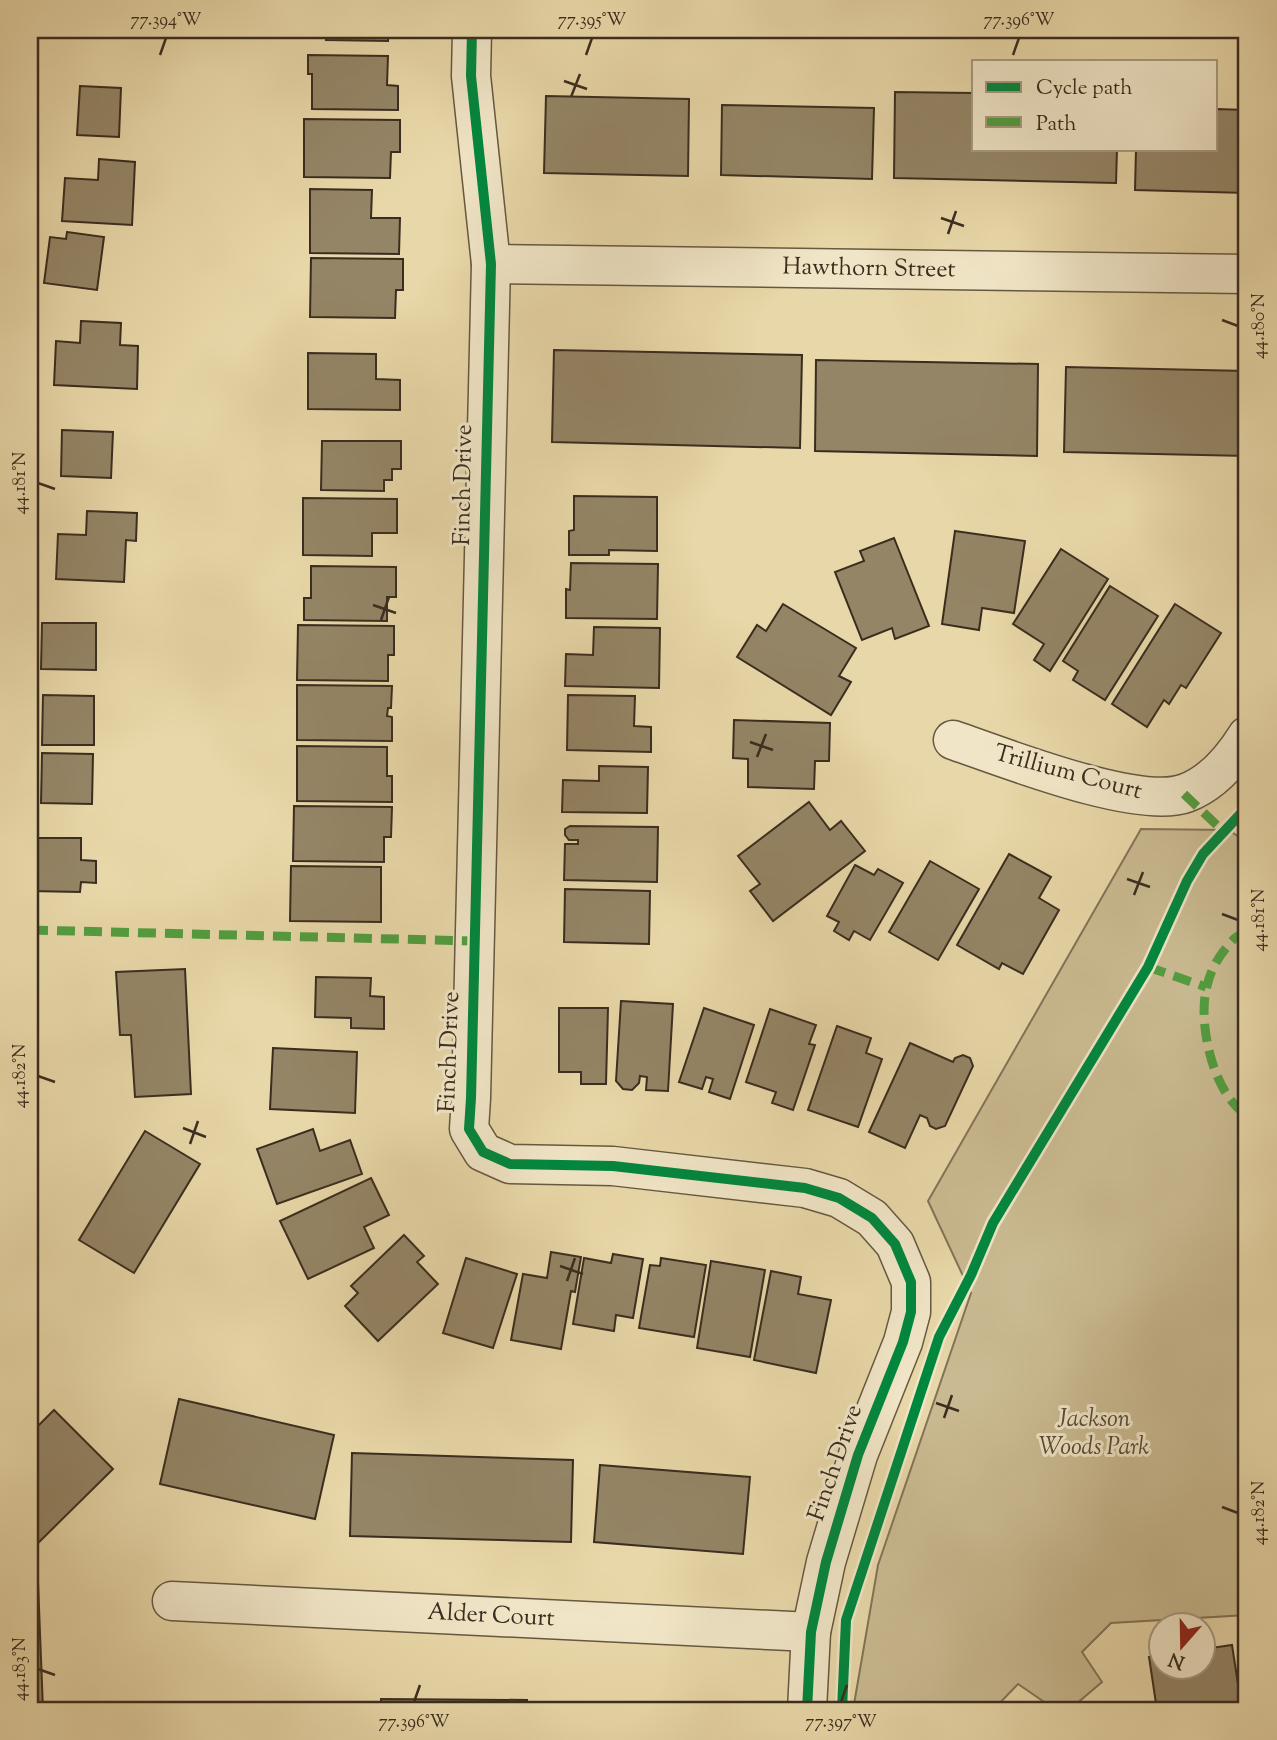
<svg xmlns="http://www.w3.org/2000/svg" width="1277" height="1740" viewBox="0 0 1277 1740" font-family="'Sorts Mill Goudy',serif">
<style>
.green{fill:#caba91;stroke:#827458;stroke-width:2}
.building{fill:#948566;stroke:#3a2d1f;stroke-width:2}
.lines{fill:none;stroke-linecap:round;stroke-linejoin:round}
.minor-casing{stroke:#665841;stroke-width:41}
.minor{stroke:#f0e5c6;stroke-width:38}
.quiet{stroke:#529d3f;stroke-width:9;stroke-dasharray:18 9;stroke-linecap:butt}
.cycleway-casing{stroke:#f0e5c6;stroke-width:15}
.cycleway{stroke:#00873e;stroke-width:10}
.ticks{fill:none;stroke:#3a2d1f;stroke-width:2.5}
.labels{text-anchor:middle;dominant-baseline:central;stroke-width:6;stroke-linejoin:round;paint-order:stroke}
.street-label{font-size:24px;fill:#3a2d1f;stroke:#f0e5c6}
.park-label{font-size:24px;font-style:italic;fill:#574936;stroke:#f0e5c6}
.neatline{fill:none;stroke:#3a2d1f;stroke-width:2.5}
.ticks-label{font-size:18px;text-anchor:middle;fill:#3a2d1f}
</style>
<rect width="100%" height="100%" fill="#e8d7a8"/>
<filter id="stains"><feTurbulence type="fractalNoise" baseFrequency=".00286" numOctaves="4"/><feColorMatrix values="0 0 0 0 .2 0 0 0 0 .09 0 0 0 0 .02 0 0 0 .5 -.17"/></filter>
<radialGradient id="worn" r=".72"><stop offset=".6" stop-color="#630" stop-opacity="0"/><stop offset="1" stop-color="#630" stop-opacity=".3"/></radialGradient>
<!-- green -->
<polygon class="green" points="1141,829 1229,830 1247,843 1247,1615 1111,1623 1082,1652 1102,1682 1069,1710 1056,1710 1018,1684 993,1710 853,1710 878,1565 971,1293 928,1201"/>
<!-- building -->
<g class="building">
<polygon points="327,30 388,30 388,41 326,40"/>
<polygon points="308,55 388,56 387,85 398,86 398,110 312,109 312,74 308,74"/>
<polygon points="80,86 121,88 119,137 77,135"/>
<polygon points="895,92 974,93 974,149 1117,149 1116,183 894,178"/>
<polygon points="546,96 689,99 688,176 544,173"/>
<polygon points="722,105 874,108 872,179 721,175"/>
<polygon points="1216,109 1247,110 1247,193 1135,190 1136,149 1216,149"/>
<polygon points="304,119 400,120 400,152 391,152 390,178 304,177"/>
<polygon points="99,159 135,162 132,225 62,221 65,178 98,180"/>
<polygon points="310,189 372,190 371,218 400,218 399,254 310,253"/>
<polygon points="67,232 104,237 97,290 44,283 50,237 66,239"/>
<polygon points="311,258 403,259 403,290 396,290 395,318 310,317"/>
<polygon points="81,321 121,323 120,345 138,346 137,389 54,385 56,341 80,343"/>
<polygon points="554,350 802,355 800,448 552,442"/>
<polygon points="308,353 376,354 376,379 400,380 400,410 308,409"/>
<polygon points="816,360 1038,364 1037,456 815,451"/>
<polygon points="1066,367 1247,371 1247,456 1064,452"/>
<polygon points="62,430 113,432 111,478 61,476"/>
<polygon points="322,441 401,441 401,469 392,469 392,480 384,480 384,491 321,490"/>
<polygon points="574,496 657,497 657,551 609,550 609,555 569,555 569,531 574,530"/>
<polygon points="303,498 397,499 397,533 372,533 372,556 303,555"/>
<polygon points="87,511 137,513 136,541 126,540 124,582 56,579 58,534 86,535"/>
<polygon points="955,531 1025,541 1014,613 982,608 979,630 942,624"/>
<polygon points="894,538 929,626 895,639 892,628 862,640 835,572 864,561 860,551"/>
<polygon points="1061,549 1108,579 1050,671 1034,660 1044,644 1013,624"/>
<polygon points="571,563 658,564 657,619 566,618 566,589 570,590"/>
<polygon points="311,566 396,567 396,597 387,597 387,621 304,620 304,598 311,598"/>
<polygon points="1110,586 1158,616 1105,700 1073,680 1078,671 1063,661"/>
<polygon points="783,604 856,648 839,676 851,682 831,715 737,657 757,625 766,631"/>
<polygon points="1175,604 1221,633 1186,688 1181,685 1169,704 1164,700 1147,727 1112,704"/>
<polygon points="42,623 96,623 96,670 41,669"/>
<polygon points="298,625 394,626 394,655 388,655 388,681 297,680"/>
<polygon points="594,627 660,628 659,688 565,686 566,654 593,655"/>
<polygon points="297,685 392,686 391,708 388,708 387,716 392,717 392,741 297,740"/>
<polygon points="43,695 94,696 94,745 42,745"/>
<polygon points="568,695 635,696 634,726 651,727 651,752 567,750"/>
<polygon points="734,720 830,723 829,761 815,761 814,789 748,787 748,759 733,758"/>
<polygon points="297,746 387,747 387,776 392,776 392,802 297,801"/>
<polygon points="42,753 93,754 92,804 41,803"/>
<polygon points="599,766 648,767 647,813 562,812 563,780 599,781"/>
<polygon points="809,802 830,830 841,821 865,851 773,921 750,891 760,884 738,856"/>
<polygon points="294,806 392,807 391,837 384,837 384,862 293,861"/>
<polygon points="570,826 658,827 657,882 564,880 565,844 578,844 578,840 569,840 565,835 565,829"/>
<polygon points="30,838 81,838 81,860 96,861 96,883 81,882 80,892 30,891"/>
<polygon points="1009,854 1051,877 1039,898 1059,910 1023,974 1002,963 999,969 957,945"/>
<polygon points="930,861 979,889 938,960 889,932"/>
<polygon points="855,865 874,875 878,869 903,883 870,940 854,931 849,940 834,931 839,922 827,916"/>
<polygon points="291,866 381,867 381,922 290,921"/>
<polygon points="565,889 650,891 649,944 564,942"/>
<polygon points="185,969 191,1094 135,1097 131,1035 120,1035 116,972"/>
<polygon points="316,977 371,978 370,996 384,997 384,1029 351,1028 351,1018 315,1017"/>
<polygon points="621,1001 673,1004 668,1091 646,1090 647,1077 640,1076 639,1083 632,1090 623,1089 616,1081"/>
<polygon points="559,1008 608,1008 606,1084 581,1084 581,1072 559,1072"/>
<polygon points="704,1008 754,1025 730,1099 709,1092 713,1079 706,1077 702,1089 679,1082"/>
<polygon points="770,1009 816,1025 809,1044 815,1045 793,1110 772,1103 776,1092 746,1082"/>
<polygon points="837,1026 871,1038 866,1053 882,1059 858,1127 808,1110"/>
<polygon points="910,1043 953,1062 955,1058 963,1055 970,1058 973,1066 945,1126 936,1129 930,1126 927,1118 920,1115 905,1148 869,1132"/>
<polygon points="273,1048 357,1052 355,1113 270,1109"/>
<polygon points="313,1129 320,1151 350,1140 362,1174 277,1204 257,1149"/>
<polygon points="145,1131 200,1164 134,1273 79,1240"/>
<polygon points="371,1178 389,1215 364,1227 374,1248 308,1279 280,1221"/>
<polygon points="404,1235 424,1256 417,1262 438,1284 378,1341 345,1306 358,1293 351,1286"/>
<polygon points="30,1251 36,1252 30,1299"/>
<polygon points="551,1252 581,1257 575,1292 571,1291 561,1349 511,1340 523,1274 547,1278"/>
<polygon points="613,1254 643,1259 633,1318 616,1315 614,1331 573,1324 584,1258 611,1263"/>
<polygon points="466,1258 517,1274 493,1348 443,1333"/>
<polygon points="661,1258 706,1265 694,1337 639,1328 650,1265 660,1266"/>
<polygon points="711,1261 765,1270 750,1357 697,1348"/>
<polygon points="771,1271 801,1277 798,1294 831,1300 816,1373 754,1360"/>
<polygon points="179,1399 334,1435 315,1519 160,1484"/>
<polygon points="54,1410 113,1469 30,1551 30,1434"/>
<polygon points="352,1453 573,1460 571,1542 350,1536"/>
<polygon points="600,1465 750,1477 743,1554 594,1542"/>
<polygon points="30,1582 38,1582 43,1710 30,1710"/>
<polygon points="1232,1645 1242,1710 1157,1710 1149,1657 1162,1656 1162,1666 1204,1666 1204,1649"/>
<polygon points="381,1699 527,1700 527,1710 381,1710"/>
</g>
<g class="lines">
<!-- minor casing -->
<g class="minor-casing">
<g id="minor">
<polyline points="472,30 471,76 491,264 471,1098 469,1129 483,1152 510,1164 613,1166 805,1188 839,1198 872,1218 895,1244 911,1282 911,1312 903,1342 858,1455 826,1562 811,1632 807,1710"/>
<polyline points="491,264 1247,274"/>
<path d="M953,740C1003,757 1139,811 1186,793C1213,783 1232,760 1247,736"/>
<polyline points="172,1601 811,1632"/>
</g>
</g>
<!-- minor -->
<use href="#minor" class="minor"/>
<!-- quiet -->
<g class="quiet">
<polyline points="1184,794 1224,832"/>
<polyline points="30,930 475,941"/>
<path d="M1247,932C1237,935 1233,939 1226,948C1217,959 1210,972 1207,986C1197,1022 1213,1095 1247,1115"/>
<polyline points="1148,967 1206,987"/>
</g>
<!-- cycleway casing -->
<g class="cycleway-casing">
<g id="cycleway">
<polyline points="472,30 471,76 491,264 471,1098 469,1129 483,1152 510,1164 613,1166 805,1188 839,1198 872,1218 895,1244 911,1282 911,1312 903,1342 858,1455 826,1562 811,1632 807,1710"/>
<polyline points="842,1710 846,1620 939,1337 971,1275 993,1223 1148,967 1187,881 1203,854 1247,807"/>
</g>
</g>
<!-- cycleway -->
<use href="#cycleway" class="cycleway"/>
</g>
<!-- ticks -->
<path class="ticks" d="M160,55L166,38M586,55L592,38M1013,55L1019,38M564,81L587,89M571,97L580,74M941,218L964,226M948,234L956,211M1222,320L1238,326M38,483L55,489M373,605L396,613M381,620L389,597M750,742L773,750M757,757L766,734M1127,879L1150,887M1134,895L1143,872M1222,914L1238,920M38,1076L55,1082M183,1128L206,1137M190,1144L198,1121M560,1266L583,1274M567,1281L575,1258M936,1403L959,1411M944,1418L952,1395M1222,1507L1238,1513M38,1669L55,1675M414,1702L420,1685M841,1702L847,1685"/>
<g class="labels">
<!-- street labels -->
<g class="street-label">
<text transform="translate(869 269) rotate(1)">Hawthorn Street</text>
<text transform="translate(464 485) rotate(-89)">Finch Drive</text>
<text transform="translate(1068 773) rotate(15)">Trillium Court</text>
<text transform="translate(450 1052) rotate(-88)">Finch Drive</text>
<text transform="translate(836 1463) rotate(-71)">Finch Drive</text>
<text transform="translate(491 1616) rotate(3)">Alder Court</text>
</g>
<!-- park labels -->
<g class="park-label">
<text x="1094" y="1420">Jackson<tspan x="1094" dy="28">Woods Park</tspan></text>
</g>
</g>
<!-- margin -->
<rect width="1277" height="1740" fill="none" stroke="#e8d7a8" stroke-width="77"/>
<!-- legend -->
<rect x="972" y="60" width="245" height="91" fill="#f0e5c6" stroke="#a79b83" stroke-width="2"/>
<rect x="986" y="82" width="35" height="10" fill="#00873e" stroke="#a79b83" stroke-width="2"/>
<text x="1036" y="94" font-size="21" fill="#3a2d1f">Cycle path</text>
<rect x="986" y="117" width="35" height="10" fill="#529d3f" stroke="#a79b83" stroke-width="2"/>
<text x="1036" y="130" font-size="21" fill="#3a2d1f">Path</text>
<!-- north arrow -->
<g transform="translate(1182 1646) rotate(200)"><circle r="33" fill="#f0e5c6" stroke="#a79b83" stroke-width="2"/>
<path d="M0-5L12 26L0 18L-12 26Z" fill="#8f2418"/>
<text y="-10" font-size="19" font-weight="bold" text-anchor="middle" fill="#3a2d1f">N</text>
</g>
<rect x="38" y="38" width="1200" height="1664" class="neatline"/>
<g class="ticks-label">
<text x="166" y="25">77.394°W</text>
<text x="592" y="25">77.395°W</text>
<text x="1019" y="25">77.396°W</text>
<text transform="translate(1258 326) rotate(-90)" y="6">44.180°N</text>
<text transform="translate(19 483) rotate(-90)" y="6">44.181°N</text>
<text transform="translate(1258 920) rotate(-90)" y="6">44.181°N</text>
<text transform="translate(19 1076) rotate(-90)" y="6">44.182°N</text>
<text transform="translate(1258 1513) rotate(-90)" y="6">44.182°N</text>
<text transform="translate(19 1669) rotate(-90)" y="6">44.183°N</text>
<text x="414" y="1727">77.396°W</text>
<text x="841" y="1727">77.397°W</text>
</g>
<rect width="100%" height="100%" filter="url(#stains)"/>
<rect width="100%" height="100%" fill="url(#worn)"/>
</svg>
